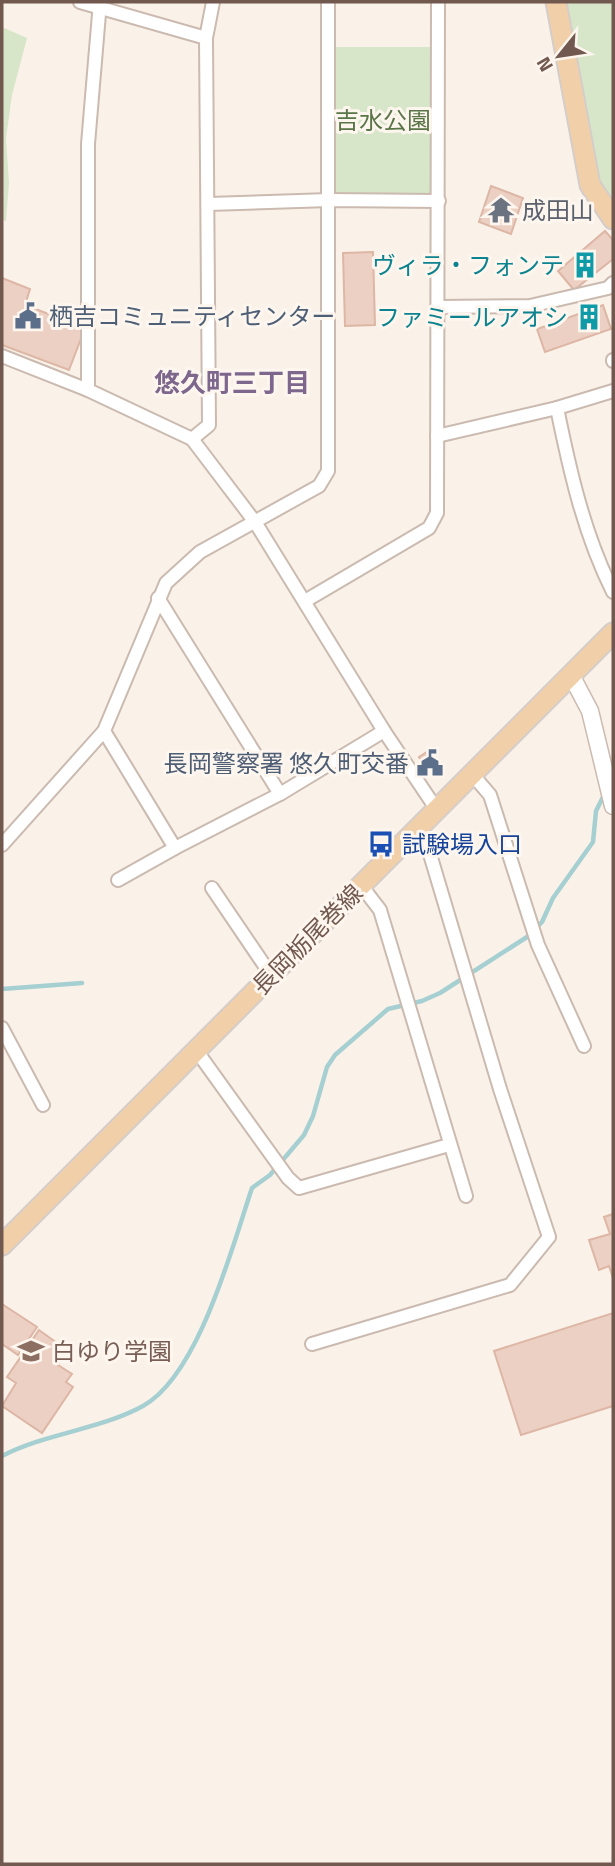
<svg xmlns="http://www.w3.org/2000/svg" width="615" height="1866" viewBox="0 0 615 1866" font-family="'Titillium Web','Noto Sans JP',sans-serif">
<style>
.green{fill:#d7e6c8}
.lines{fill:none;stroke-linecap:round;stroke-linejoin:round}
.stream{stroke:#a6cfd2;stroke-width:4.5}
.building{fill:#ecd0c3;stroke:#ddb6a5;stroke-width:2}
.minor-casing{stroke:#cbbab0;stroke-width:16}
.tertiary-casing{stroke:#cbbab0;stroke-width:19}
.primary-casing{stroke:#d5cdca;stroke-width:23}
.minor{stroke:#fff;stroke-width:12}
.tertiary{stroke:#fff;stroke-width:16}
.primary{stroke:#f1d0a9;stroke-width:19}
.labels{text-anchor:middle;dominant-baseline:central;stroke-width:6;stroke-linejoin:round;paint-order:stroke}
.park-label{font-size:24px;fill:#5a7648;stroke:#fdf6ef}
.worship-label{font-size:24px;fill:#5b616d;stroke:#fdf6ef;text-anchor:start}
.culture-label{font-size:24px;fill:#0d838f;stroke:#fdf6ef;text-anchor:end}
.service-label{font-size:24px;fill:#4e5e75;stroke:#fdf6ef;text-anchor:start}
.transit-label{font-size:24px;fill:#164399;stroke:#fdf6ef;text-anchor:start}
.street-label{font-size:24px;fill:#72594f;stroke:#fdf6ef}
.education-label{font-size:24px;fill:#785e54;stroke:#fdf6ef;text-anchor:start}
.neighbourhood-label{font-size:26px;font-weight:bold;fill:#7d678d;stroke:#fdf6ef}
</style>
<rect width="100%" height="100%" fill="#faf2e9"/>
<!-- green -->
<g class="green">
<polygon points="567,2 613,2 613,207 598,175"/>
<polygon points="2,27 27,38 12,95 6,138 9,183 6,221 2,220"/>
<polygon points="334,47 431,47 432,194 335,194"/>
</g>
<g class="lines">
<!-- stream -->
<g class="stream">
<polyline points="2,989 82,983"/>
<path d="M2,1456C46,1433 99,1430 143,1406C199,1375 232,1247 252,1188L270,1175L304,1135L313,1116L327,1067L335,1055L388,1009L422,1001L440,993L527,937L542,922L553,898L593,842L596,811L605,793"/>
</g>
</g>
<!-- building -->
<g class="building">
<polygon points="491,186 523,198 511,234 479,222"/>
<polygon points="605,231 613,240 613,259 574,290 558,271"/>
<polygon points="373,252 375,325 345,326 343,253"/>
<polygon points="2,278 30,289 25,305 85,328 69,370 2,345"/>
<polygon points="603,305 611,329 545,352 537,329"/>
<polygon points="430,750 441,768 429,775 419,757"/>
<polygon points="613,1214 613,1278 609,1266 599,1270 589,1240 610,1234 604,1217"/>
<polygon points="2,1304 37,1327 18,1355 2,1344"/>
<polygon points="613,1313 613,1406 521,1435 494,1351"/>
<polygon points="39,1330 68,1351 58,1365 72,1374 66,1382 73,1387 42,1433 2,1406 16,1383 7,1377"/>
</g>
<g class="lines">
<!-- minor casing -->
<g class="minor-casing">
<g id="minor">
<polyline points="80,2 206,38"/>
<polyline points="208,204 329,200 439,201"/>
<polyline points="437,307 530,306 608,288 613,283"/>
<polyline points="2,356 88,390 192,439 255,522 384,731 437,810"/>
<polyline points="613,360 613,361"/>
<polyline points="88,390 88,144 100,2"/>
<polyline points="557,408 613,391"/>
<path d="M437,436L557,408C570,472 584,534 613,592"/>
<polyline points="192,439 209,425 206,38 213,2"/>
<polyline points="158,598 280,794"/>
<polyline points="305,601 429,528 437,513 438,2"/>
<polyline points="104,731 175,848 280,794 384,731"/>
<polyline points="472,774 490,795 538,945 584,1046"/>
<polyline points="2,845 104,731 166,583 200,552 319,486 328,471 328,2"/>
<polyline points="118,880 175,848"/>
<polyline points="360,884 380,910 466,1196"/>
<polyline points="212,888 271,975"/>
<polyline points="2,1028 43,1105"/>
<polyline points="196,1050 288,1178 299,1188 449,1145"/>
<polyline points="312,1344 510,1285 549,1237 500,1089 421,824"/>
</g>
</g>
<!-- tertiary casing -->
<g class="tertiary-casing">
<polyline id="tertiary" points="571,675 590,711 613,806"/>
</g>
<!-- primary casing -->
<g class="primary-casing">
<g id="primary">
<polyline points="556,2 590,185 613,219"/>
<polyline points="2,1245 613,633"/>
</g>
</g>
<!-- minor -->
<use href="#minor" class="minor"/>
<!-- tertiary -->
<use href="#tertiary" class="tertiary"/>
<!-- primary -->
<use href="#primary" class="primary"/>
</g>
<!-- icons -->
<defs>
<g id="temple-bare" transform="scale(2.1)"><path d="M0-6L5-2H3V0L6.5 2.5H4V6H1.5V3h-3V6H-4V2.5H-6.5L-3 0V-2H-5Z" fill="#6b7280" stroke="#fdf6ef" stroke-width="2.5" paint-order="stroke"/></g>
<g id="building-bare" transform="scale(2.1)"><path d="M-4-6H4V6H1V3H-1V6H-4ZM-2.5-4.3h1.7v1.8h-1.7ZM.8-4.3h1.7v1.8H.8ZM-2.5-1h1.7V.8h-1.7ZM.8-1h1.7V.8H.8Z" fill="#0f9aa8" stroke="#fdf6ef" stroke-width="2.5" paint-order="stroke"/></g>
<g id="civic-bare" transform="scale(2.1)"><path d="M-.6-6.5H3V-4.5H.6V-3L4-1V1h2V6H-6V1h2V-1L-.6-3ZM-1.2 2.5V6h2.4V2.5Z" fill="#5c6f8a" stroke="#fdf6ef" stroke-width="2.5" paint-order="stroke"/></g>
<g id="bus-bare" transform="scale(2.1)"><path d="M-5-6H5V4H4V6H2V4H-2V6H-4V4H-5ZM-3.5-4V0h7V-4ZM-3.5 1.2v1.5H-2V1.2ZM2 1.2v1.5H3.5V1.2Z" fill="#1a4fb4" stroke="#fdf6ef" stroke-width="2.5" paint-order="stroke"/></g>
<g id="school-bare" transform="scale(2.1)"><path d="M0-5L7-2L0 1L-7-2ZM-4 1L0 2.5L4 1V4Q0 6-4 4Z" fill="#8d6e63" stroke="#fdf6ef" stroke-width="2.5" paint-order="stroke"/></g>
</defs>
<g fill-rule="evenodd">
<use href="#temple-bare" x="501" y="210"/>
<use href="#building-bare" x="585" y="265"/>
<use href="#civic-bare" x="28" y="316"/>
<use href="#building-bare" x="589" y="317"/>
<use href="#civic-bare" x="430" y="763"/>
<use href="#bus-bare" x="381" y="844"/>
<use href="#school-bare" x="31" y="1351"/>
</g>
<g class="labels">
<!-- park labels -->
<g class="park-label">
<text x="383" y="120">吉水公園</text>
</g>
<!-- worship labels -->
<g class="worship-label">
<text x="522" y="210">成田山</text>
</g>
<!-- culture labels -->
<g class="culture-label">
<text x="564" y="265">ヴィラ・フォンテ</text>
<text x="568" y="317">ファミールアオシ</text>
</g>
<!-- service labels -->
<g class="service-label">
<text x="49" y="316">栖吉コミュニティセンター</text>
<text x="409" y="763" text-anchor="end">長岡警察署 悠久町交番</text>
</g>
<!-- transit labels -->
<g class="transit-label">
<text x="402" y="844">試験場入口</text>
</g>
<!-- street labels -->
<g class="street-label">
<text transform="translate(307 939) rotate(-45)">長岡栃尾巻線</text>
</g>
<!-- education labels -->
<g class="education-label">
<text x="52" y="1351">白ゆり学園</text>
</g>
<!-- neighbourhood labels -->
<g class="neighbourhood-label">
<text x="232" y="382">悠久町三丁目</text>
</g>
</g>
<!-- border -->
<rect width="615" height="1866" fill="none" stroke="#72594f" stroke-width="7"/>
<!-- north arrow -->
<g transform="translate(559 56) rotate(240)" stroke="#fdf6ef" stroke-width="5" paint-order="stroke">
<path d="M0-5L12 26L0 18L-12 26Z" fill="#72594f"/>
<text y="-10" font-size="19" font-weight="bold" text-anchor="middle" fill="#72594f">N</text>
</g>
</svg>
